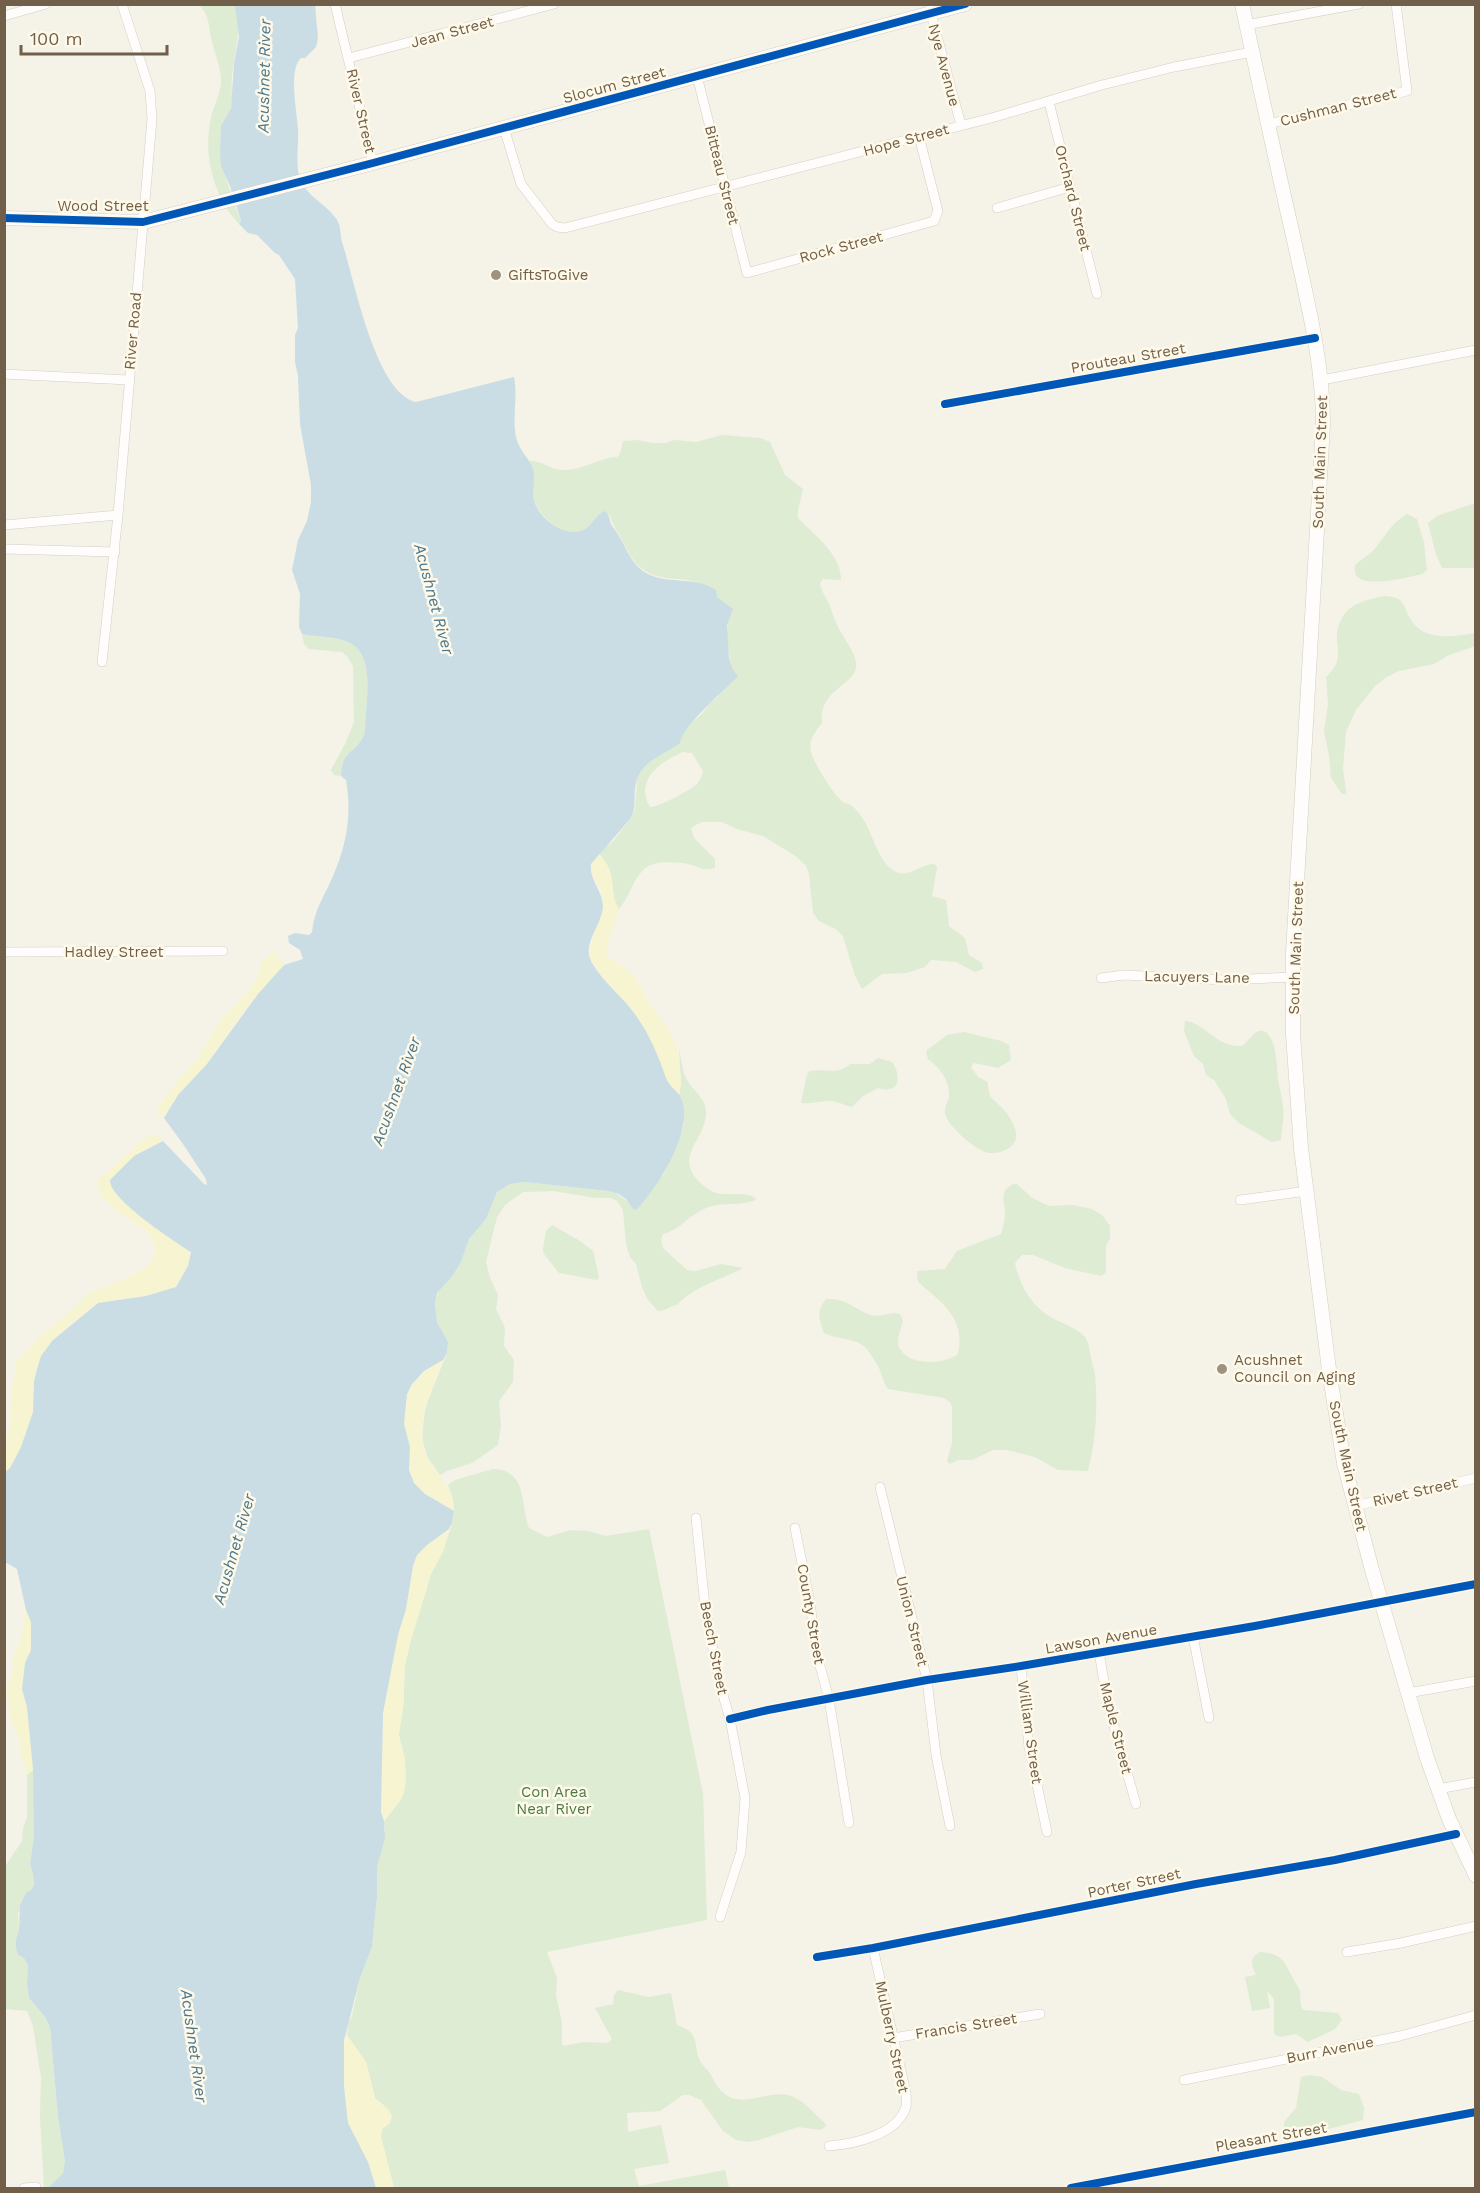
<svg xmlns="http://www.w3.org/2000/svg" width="1480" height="2193" viewBox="0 0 1480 2193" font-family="'Work Sans',sans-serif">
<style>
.green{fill:#ddecd3;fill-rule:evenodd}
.sand{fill:#f7f5d1}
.water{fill:#cadde4}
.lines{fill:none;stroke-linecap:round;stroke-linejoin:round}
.street-casing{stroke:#d4cec5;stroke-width:10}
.secondary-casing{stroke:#d3cec3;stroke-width:15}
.street{stroke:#fefdfc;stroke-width:9}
.secondary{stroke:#fefdfc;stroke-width:14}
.cycleway-casing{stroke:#fef9e8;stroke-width:11}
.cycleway{stroke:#0057b8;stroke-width:8}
.poi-dot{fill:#9f9281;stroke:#fef9e8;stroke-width:2}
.labels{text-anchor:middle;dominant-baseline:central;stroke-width:5;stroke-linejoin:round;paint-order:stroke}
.street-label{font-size:15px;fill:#715f4a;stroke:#fef9e8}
.poi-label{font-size:15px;fill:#715f4a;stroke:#fef9e8;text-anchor:start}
.park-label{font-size:15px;fill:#4c7b46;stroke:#fef9e8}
.water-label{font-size:16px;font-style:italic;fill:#4c7890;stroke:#fef9e8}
</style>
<rect width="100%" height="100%" fill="#f5f2e8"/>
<!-- green -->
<g class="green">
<path d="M199,5H235C243,32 234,51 232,77C231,88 233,100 230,110C228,115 223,120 222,126C215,152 231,196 241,220L239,224C214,197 204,159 210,122C212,109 220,96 221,83C222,68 214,52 211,38C209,26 209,14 199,5Z"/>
<path d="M722,435L760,438L770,442L785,475L803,489C802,497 796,511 798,518C815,536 841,554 841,580L823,579L820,583L821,588C823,594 827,599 829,604C833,614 836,625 842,634C847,643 855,653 856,663C859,685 818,688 822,723C815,732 808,740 811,752C813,762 835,797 843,802C846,804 849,804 852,806C858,811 865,821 868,828C875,843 882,868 899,873C911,876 923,863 935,864L937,868L932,896L946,900L949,926L965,938L969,955L982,963L983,969L975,972L956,962L931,960L925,967L907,973L882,974L862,989L855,976L843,936L836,929L819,921L813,913L809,874L806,866L797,857L763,836L737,829L722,822H701L691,828L694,838L715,859V868C701,872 700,866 688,864C675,862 653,860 643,870C632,881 629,898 619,909C607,891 620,875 598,853L614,840L631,818L635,810L637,779L644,765L661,753L674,747L688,726L703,713L710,703L717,698L733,670C728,656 725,630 729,617C721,603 713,591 698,583C688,578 672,580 661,577C638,573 629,555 620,536C616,529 612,524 610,515L597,516C594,520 591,525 588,528C570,544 542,519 535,503C529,490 537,476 529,461C544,461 549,469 561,470C582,471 598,458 617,457L620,454L623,441L637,440L652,443H666L674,440L696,442ZM683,752L692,753L703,771C702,776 700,780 697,784C691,790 657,808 650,807C634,780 661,761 683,752Z"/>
<polygon points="1475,503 1475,568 1442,568 1436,554 1428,523 1437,516"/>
<path d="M1407,514L1417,519L1424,543L1427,570L1422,574C1409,577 1364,589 1356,575C1355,572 1354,569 1355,566C1359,560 1368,556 1373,551C1384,538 1391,523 1407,514Z"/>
<path d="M1383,596C1410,596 1401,611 1416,626C1430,641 1457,636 1475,633V646L1447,656L1434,664L1399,671L1385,678L1375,686L1356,710L1346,732L1343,769L1346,791V794H1342L1331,778L1329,756L1324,731L1328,704L1326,677C1330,673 1336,667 1337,661C1340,652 1336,641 1337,632C1343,605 1359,602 1383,596Z"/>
<path d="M302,634C316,637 339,636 352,644C373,658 367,693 366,714C365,721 366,730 363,737C355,753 342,754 341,776L334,775L331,770L346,742L354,722L353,666L347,656L342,652L309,649L304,644Z"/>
<path d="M1185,1021C1203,1023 1211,1039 1228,1044C1232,1046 1238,1046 1242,1046C1248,1042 1253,1032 1259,1031C1277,1028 1277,1070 1278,1080C1280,1089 1282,1098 1283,1107C1285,1119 1281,1129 1281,1140L1272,1142L1239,1123L1230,1114L1226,1099L1214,1080L1206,1075L1203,1064L1194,1056L1184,1031Z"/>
<path d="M964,1032L1001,1041L1009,1045L1011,1060L998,1068L974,1063L971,1067L978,1077L988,1082C988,1086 988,1091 990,1095C992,1100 996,1101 999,1105C1009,1113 1025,1138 1010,1147C1004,1152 997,1153 989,1153C976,1151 948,1126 945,1114C944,1107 948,1103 949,1097C950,1080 940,1068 928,1059L926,1051L947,1035Z"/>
<path d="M679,1048C681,1058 682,1071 687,1080C693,1090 705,1098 706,1111C708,1141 666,1158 708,1189C722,1200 743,1188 757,1199C739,1208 722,1200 702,1210C687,1217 680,1230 663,1234L661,1239L663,1248L687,1270L696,1271L721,1264L743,1268C721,1280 694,1286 677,1305C670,1306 666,1311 658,1311L648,1300L642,1287L636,1264L630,1257L626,1244L623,1210L617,1201L611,1198H596L553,1191L523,1192L505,1205L497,1217L486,1262L490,1278L498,1295L496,1309L505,1328L504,1346L514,1360L513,1382L499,1401L501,1426L498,1445L472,1463L447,1471L440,1475L428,1458L422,1439L425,1408L447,1353L448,1342L437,1322L435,1304L439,1289L453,1275L461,1262L469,1239L486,1219L497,1192L501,1189L510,1184L525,1182L608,1191C620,1194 625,1198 632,1208L651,1192L658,1180L664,1174L678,1143L684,1124L679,1095L681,1084Z"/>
<path d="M878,1058L892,1062C902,1076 900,1095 878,1088L863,1096L852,1107C845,1106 840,1102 832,1101C821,1101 812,1104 801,1103L807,1074L810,1071C824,1068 837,1076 850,1064H870Z"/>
<path d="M1013,1184H1017L1032,1198L1049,1206L1073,1205L1092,1209L1102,1215L1110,1226V1239L1106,1246V1272L1101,1276L1065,1268L1033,1255H1022L1015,1263C1020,1287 1033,1309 1056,1320C1065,1324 1077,1329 1084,1336C1089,1341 1089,1350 1091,1357C1092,1364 1094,1369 1095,1375C1098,1407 1096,1439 1088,1471L1058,1470L1035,1457L1007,1450H993L972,1460H958L950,1464L947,1461L952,1443V1407L950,1402L944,1398L888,1389C882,1381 882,1371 876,1363C873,1358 869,1351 865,1347C855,1338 836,1339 824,1333C819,1318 816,1312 826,1299C848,1298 853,1309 871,1315C881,1318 890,1311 900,1314L903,1321C901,1329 895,1341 900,1349C911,1367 945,1364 958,1354C966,1318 942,1303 918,1282L917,1271L945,1269L957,1251L1001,1234C1003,1226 1006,1218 1005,1209C1003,1199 1001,1190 1013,1184Z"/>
<polygon points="552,1225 580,1241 593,1251 599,1277 597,1280 559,1273 544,1254 543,1249 546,1231"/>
<path d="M493,1469C528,1470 520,1504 529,1528L547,1537L571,1530L588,1531L606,1536L649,1529L703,1794L707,1920L547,1952L557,1978L556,1995L562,2023V2044L564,2046L583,2042L608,2043L612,2039L595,2008L613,2004L614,1995L618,1990L649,1997L671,1993L677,2025C701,2032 693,2047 700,2061C702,2065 706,2068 709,2072C714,2080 717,2088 725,2094C743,2108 767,2091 788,2095C802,2098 814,2114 825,2123L826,2126L821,2130L798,2127L759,2140L748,2142L736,2140L723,2131L701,2100L689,2095H683L660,2111L627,2113L628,2132L661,2125L669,2163L634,2169L639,2186L725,2170L729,2188H394L381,2137L382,2129L390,2123L388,2109L375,2098L366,2062L347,2035L348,2023L352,2016L360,1978L372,1947L377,1897V1860L385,1832L384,1821L400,1801L396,1737C408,1707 402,1671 408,1639C411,1624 420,1610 425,1595C428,1586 429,1577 431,1568L434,1567C447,1537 462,1517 448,1485L455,1480Z"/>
<polygon points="34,1769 34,1836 30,1864 33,1874 34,1885 18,1913 19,1930 16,1940 16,1948 18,1955 24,1958 28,1964 27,1983 29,1998 45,2017 50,2027 58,2117 65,2161 63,2173 48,2188 44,2188 40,2117 41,2077 33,2026 27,2011 5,2009 4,1868 22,1841 23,1828 27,1818 27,1775"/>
<path d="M1260,1952C1283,1954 1283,1960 1293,1978C1295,1983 1298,1986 1300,1991C1301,1998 1299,2004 1303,2010L1338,2013L1342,2020L1335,2029L1308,2042L1296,2034L1280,2037L1274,2034V1999L1267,1991L1270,2008L1252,2011L1245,1977L1256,1975C1251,1965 1249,1958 1260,1952Z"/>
<polygon points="1310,2075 1322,2077 1341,2090 1359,2094 1364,2108 1363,2120 1309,2134 1287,2133 1284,2131 1284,2122 1296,2108 1301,2077"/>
</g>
<!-- sand -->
<g class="sand">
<path d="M598,853C620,875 607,890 619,909L606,949L607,956L628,970L642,987L647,1000L667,1027L678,1048L681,1084L679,1095C663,1083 655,1046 643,1027C630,1005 611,989 597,969C595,966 590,961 589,957C586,946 605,913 602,894C597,874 580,879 598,853Z"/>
<polygon points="274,951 284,965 245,1009 207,1064 178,1095 164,1118 157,1111 157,1108 178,1080 197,1059 223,1017 247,993 258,977 262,961"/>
<path d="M156,1134L163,1141L134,1156L113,1191L138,1215L149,1221L155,1227L191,1252L188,1266L176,1287L146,1296L107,1301L91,1307L84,1316L74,1321L52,1341L37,1369L33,1381V1412L21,1447L10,1468L5,1472V1453L10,1424L11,1397L16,1362L42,1334L72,1310L92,1291L118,1282L146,1268L152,1262L156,1250C150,1216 99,1216 97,1181L143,1140Z"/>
<path d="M443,1360C432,1391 411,1429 430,1462C440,1479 455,1489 454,1511C441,1502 426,1497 416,1485C407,1474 411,1462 410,1449C410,1442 405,1434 404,1427C401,1392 415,1376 443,1360Z"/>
<polygon points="449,1529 444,1550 431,1574 410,1644 404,1671 404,1702 399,1735 405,1758 406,1780 404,1793 400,1801 384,1821 381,1812 383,1713 398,1635 406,1609 413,1566 417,1555 427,1545"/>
<polygon points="26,1610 31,1621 31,1650 25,1663 22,1689 27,1707 34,1769 27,1775 21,1754 20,1741 11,1722 7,1689 13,1670 14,1655 21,1639 24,1614"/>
<polygon points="347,2035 366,2062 375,2098 388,2109 392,2116 390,2123 382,2129 381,2137 394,2188 376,2188 368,2162 348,2123 344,2086 344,2040"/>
</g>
<!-- water -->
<path class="water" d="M235,5H315L318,38L316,47L305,58H301C288,70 297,112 298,129C299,145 295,164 300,179C307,197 327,204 337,220C341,226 340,235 342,242C354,278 375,393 416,402L514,377C518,397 512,417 516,437C520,453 529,457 533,469C536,479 531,492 534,501C540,519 562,536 581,531C592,528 594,515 605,511C610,516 609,518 611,524C613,528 617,532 619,536C626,548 631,562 643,571C664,586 694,575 716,590L717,597L733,609L727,625L729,658L733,670L738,676C725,690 682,726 680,743C661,757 638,761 635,789C634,800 636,808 631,818L591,864C589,880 603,891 603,907C602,923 586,940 589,955C592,971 621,996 631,1009C647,1029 658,1054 666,1078C669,1086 676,1090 680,1096C697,1127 657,1189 636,1210L632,1208L626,1199L619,1194L608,1191L525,1182L510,1184L497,1192L486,1219L469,1239L461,1262L453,1275L437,1293L435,1304L437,1322L448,1342L447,1353L443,1360L424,1371L412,1384L407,1394L404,1424L410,1447L409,1470L414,1483L425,1494L454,1511L452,1523L449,1529L427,1545L417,1555L413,1566L406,1609L398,1635L383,1713L381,1812L384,1821L385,1838L377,1866V1897L372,1947L360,1978L344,2040V2086L348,2123L368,2162L376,2188H48L63,2173L65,2161L58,2117L50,2027L45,2017L29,1998L27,1983L28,1965L24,1958L18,1955L16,1948V1940L19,1930L20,1905L26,1893L31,1890L34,1885L33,1874L30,1864L34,1836L33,1769L27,1707L22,1689L25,1663L31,1650V1622L26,1610L17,1569L5,1562V1472L10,1468L21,1447L33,1412L34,1381L37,1369L41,1356L52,1341L98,1303L146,1296L176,1287L188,1266L191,1252C174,1241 109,1199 110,1180L134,1156L163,1141L204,1184L207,1185L206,1179L183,1144L164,1118L178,1095L207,1064L258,994L284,965L303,959L300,950L289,943L288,936L295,933L309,935L312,932C314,910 325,895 333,876C347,845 352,812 346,780L341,776C342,750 354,755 363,737C366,731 365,721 366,714C367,693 373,658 352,644C339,636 316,637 302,634L299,627L300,594L292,570L298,540L307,521L311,502V485L300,424L298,376L295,362V335L298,328L295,279L279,255L275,253L257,235L248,233L239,224L241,220L230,186L221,166L220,150L221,126L231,108L234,63L239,37Z"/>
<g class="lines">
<!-- street casing -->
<g class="street-casing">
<g id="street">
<polyline points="335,4 373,163"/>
<polyline points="931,4 931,14 961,125"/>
<polyline points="4,16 46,4"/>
<polyline points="1246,25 1359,4"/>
<polyline points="349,58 554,4"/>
<polyline points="697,76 747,273 934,221 938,211 919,136"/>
<polyline points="1049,102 1097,294"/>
<polyline points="1268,124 1407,91 1396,4"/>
<polyline points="504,128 521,184 552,224 557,227 565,228 995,117 1102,85 1174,67 1252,52"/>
<polyline points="997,208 1070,187"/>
<polyline points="4,374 129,380"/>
<polyline points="1322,380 1476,350"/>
<polyline points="945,404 1315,338"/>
<polyline points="4,525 118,515"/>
<polyline points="4,549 115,552"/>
<polyline points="102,662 118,515 152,119 150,91 122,4"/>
<polyline points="4,952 223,951"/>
<polyline points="1101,978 1124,975 1224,980 1293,977"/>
<polyline points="1240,1200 1307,1191"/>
<polyline points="880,1487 927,1680 936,1755 950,1826"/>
<polyline points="1355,1506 1476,1478"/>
<polyline points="696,1518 705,1606 718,1678 730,1719 745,1798 741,1852 720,1917"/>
<polyline points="795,1528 810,1603 817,1655 829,1699 849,1823"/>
<polyline points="1193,1636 1209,1718"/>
<polyline points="1099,1652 1108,1705 1136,1804"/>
<polyline points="1021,1666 1029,1747 1047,1832"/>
<polyline points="1408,1693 1476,1681"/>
<polyline points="730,1719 768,1710 927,1680 1021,1666 1255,1626 1476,1584"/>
<polyline points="1438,1789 1476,1782"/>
<polyline points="1347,1952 1401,1943 1476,1926"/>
<polyline points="817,1957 873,1948 1196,1884 1335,1860 1456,1834"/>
<polyline points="893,2038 1040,2014"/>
<polyline points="1184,2080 1400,2036 1476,2015"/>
<path d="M829,2146C854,2144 897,2135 906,2107C907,2104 906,2097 906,2093L873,1948"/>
<polyline points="24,2188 36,2187"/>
<polyline points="1071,2188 1476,2112"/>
</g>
</g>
<!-- secondary casing -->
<g class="secondary-casing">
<g id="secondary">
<path d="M1242,4C1259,83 1276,162 1294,240C1307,301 1323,361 1323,424L1293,953V1034L1301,1148L1330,1377L1344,1463L1372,1570L1427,1758L1449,1819L1476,1876"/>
<polyline points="4,218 143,222 373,163 965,4"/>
</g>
</g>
<!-- street -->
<use href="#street" class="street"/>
<!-- secondary -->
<use href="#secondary" class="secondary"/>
<!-- cycleway casing -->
<g class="cycleway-casing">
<g id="cycleway">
<polyline points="4,218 143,222 373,163 965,4"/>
<polyline points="945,404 1315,338"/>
<polyline points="730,1719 768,1710 927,1680 1021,1666 1255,1626 1476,1584"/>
<polyline points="817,1957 873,1948 1196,1884 1335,1860 1456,1834"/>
<polyline points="1071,2188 1476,2112"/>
</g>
</g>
<!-- cycleway -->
<use href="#cycleway" class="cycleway"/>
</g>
<!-- markers -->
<g class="poi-dot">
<circle cx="496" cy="275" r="6"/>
<circle cx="1222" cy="1369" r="6"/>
</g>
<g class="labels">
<!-- street labels -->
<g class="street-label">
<text transform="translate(452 32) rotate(-15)">Jean Street</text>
<text transform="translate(944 65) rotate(75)">Nye Avenue</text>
<text transform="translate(614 85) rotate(-15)">Slocum Street</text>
<text transform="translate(1338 107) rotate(-14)">Cushman Street</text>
<text transform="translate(361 111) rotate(77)">River Street</text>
<text transform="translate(906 140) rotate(-15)">Hope Street</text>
<text transform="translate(722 175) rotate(76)">Bitteau Street</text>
<text transform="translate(1073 198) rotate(76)">Orchard Street</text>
<text x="103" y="206">Wood Street</text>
<text transform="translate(841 247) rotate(-15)">Rock Street</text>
<text transform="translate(133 331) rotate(-85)">River Road</text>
<text transform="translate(1128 358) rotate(-10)">Prouteau Street</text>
<text transform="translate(1320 462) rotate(-88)">South Main Street</text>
<text transform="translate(1296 948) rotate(-88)">South Main Street</text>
<text x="114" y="952">Hadley Street</text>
<text transform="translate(1197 977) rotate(1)">Lacuyers Lane</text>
<text transform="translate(1348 1466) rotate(78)">South Main Street</text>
<text transform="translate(1415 1492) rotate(-13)">Rivet Street</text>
<text transform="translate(811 1614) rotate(80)">County Street</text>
<text transform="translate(912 1621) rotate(76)">Union Street</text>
<text transform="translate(1101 1639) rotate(-10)">Lawson Avenue</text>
<text transform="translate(714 1648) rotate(79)">Beech Street</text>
<text transform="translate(1116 1728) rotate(76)">Maple Street</text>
<text transform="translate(1030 1732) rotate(82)">William Street</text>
<text transform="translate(1134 1883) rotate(-12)">Porter Street</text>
<text transform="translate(966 2026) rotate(-9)">Francis Street</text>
<text transform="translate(892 2037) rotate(78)">Mulberry Street</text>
<text transform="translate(1330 2050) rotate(-11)">Burr Avenue</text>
<text transform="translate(1271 2137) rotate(-10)">Pleasant Street</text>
</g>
<!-- poi labels -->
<g class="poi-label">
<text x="508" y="275">GiftsToGive</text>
<text x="1234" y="1360">Acushnet<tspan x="1234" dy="17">Council on Aging</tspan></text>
</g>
<!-- park labels -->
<g class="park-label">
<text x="554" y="1792">Con Area<tspan x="554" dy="17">Near River</tspan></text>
</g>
<!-- water labels -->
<g class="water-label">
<text transform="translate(264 76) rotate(-89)">Acushnet River</text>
<text transform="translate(434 599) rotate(75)">Acushnet River</text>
<text transform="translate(396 1091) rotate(-70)">Acushnet River</text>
<text transform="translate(234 1549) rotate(-74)">Acushnet River</text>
<text transform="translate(194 2046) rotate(82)">Acushnet River</text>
</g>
</g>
<!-- border -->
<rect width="1480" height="2193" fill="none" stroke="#715f4a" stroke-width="12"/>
<!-- scale -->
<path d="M21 45v9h146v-9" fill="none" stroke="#715f4a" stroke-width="3"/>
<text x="30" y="45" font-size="18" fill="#715f4a" stroke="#fef9e8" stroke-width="4.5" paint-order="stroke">100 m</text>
</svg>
